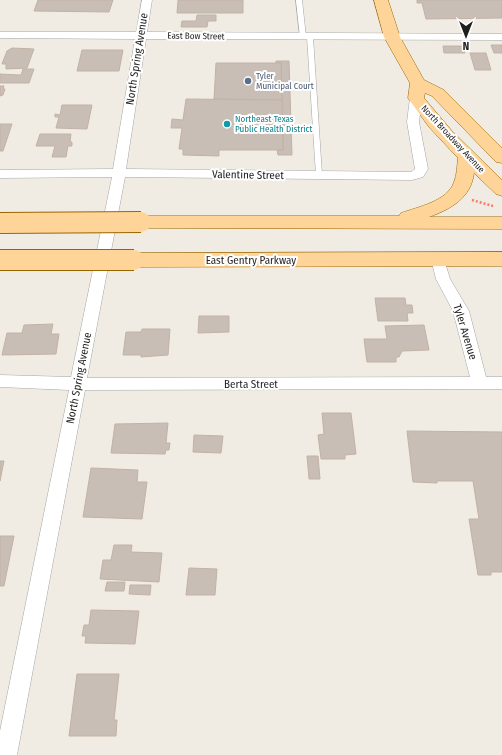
<svg xmlns="http://www.w3.org/2000/svg" width="502" height="755" viewBox="0 0 502 755" font-family="'Fira Sans Condensed',sans-serif">
<style>
.building{fill:#c8beb6;stroke:#c3b2a4}
.lines{fill:none;stroke-linecap:round;stroke-linejoin:round}
.service-casing{stroke:#a5a5a5;stroke-width:1}
.minor-casing{stroke:#a5a5a5;stroke-width:1}
.primary-casing{stroke:#986700;stroke-width:1}
.path{stroke:#ff7665;stroke-width:2.5;stroke-dasharray:2 2;stroke-linecap:butt}
.service{fill:#fff;fill-rule:evenodd}
.minor{fill:#fff;fill-rule:evenodd}
.primary{fill:#ffd499;fill-rule:evenodd}
.primary-bridge-casing{stroke:#986700;stroke-width:22;stroke-linecap:butt}
.primary-bridge{stroke:#ffd499;stroke-width:20}
.service-dot{fill:#5c6f8a;stroke:#fff;stroke-width:1.5}
.culture-dot{fill:#0f9aa8;stroke:#fff;stroke-width:1.5}
.labels{text-anchor:middle;dominant-baseline:central;stroke-width:4;stroke-linejoin:round;paint-order:stroke}
.far-street-label{font-size:9px;fill:#1e1e1e;stroke:#fff}
.far-service-label{font-size:9px;fill:#4e5e75;stroke:#fff;text-anchor:start}
.far-culture-label{font-size:9px;fill:#0d838f;stroke:#fff;text-anchor:start}
.street-label{font-size:11px;fill:#1e1e1e;stroke:#fff}
</style>
<rect width="100%" height="100%" fill="#f0ece3"/>
<!-- building -->
<g class="building">
<polygon points="38,0 113,0 109,12 34,11"/>
<polygon points="178,0 243,0 243,13 177,13"/>
<polygon points="417,0 502,0 502,18 426,19 422,3 417,3"/>
<polygon points="197,15 216,15 216,21 208,21 207,27 181,27 182,21 196,21"/>
<polygon points="491,45 502,45 502,53 494,53"/>
<polygon points="443,46 463,46 465,53 444,53"/>
<polygon points="12,48 34,49 27,68 6,69 6,64 2,64 7,51"/>
<polygon points="82,50 123,50 119,71 77,71"/>
<polygon points="470,53 486,53 491,70 475,70"/>
<polygon points="276,61 289,61 292,155 278,155 277,150 283,150 281,63 276,63"/>
<polygon points="216,63 281,63 282,100 214,99"/>
<polygon points="23,69 34,69 29,83 0,83 0,74 21,75"/>
<polygon points="0,86 4,86 3,89 5,89 3,95 0,96"/>
<polygon points="186,99 282,100 283,150 219,150 219,156 183,155 183,149 179,149 182,128 171,128 172,119 183,120"/>
<polygon points="62,105 92,105 87,129 56,128 59,117 55,117 55,114 60,115"/>
<polygon points="0,124 12,124 3,151 0,151"/>
<polygon points="40,134 71,134 70,142 72,142 72,146 68,146 66,157 52,157 55,146 36,146"/>
<polygon points="375,298 405,298 406,305 412,305 413,313 407,313 408,321 378,321"/>
<polygon points="199,316 229,316 229,332 198,333"/>
<polygon points="53,324 51,334 59,334 56,354 2,355 7,333 22,333 24,325"/>
<polygon points="424,325 429,350 402,351 399,357 396,357 396,362 367,362 364,339 387,339 385,326"/>
<polygon points="142,329 170,329 168,355 141,357 141,355 123,355 126,332 141,332"/>
<polygon points="322,413 351,413 356,454 345,455 345,459 321,459 318,435 324,434"/>
<polygon points="168,423 166,443 170,443 169,450 166,450 165,454 111,453 115,424"/>
<polygon points="407,431 502,432 502,572 491,572 491,575 478,575 469,519 479,519 473,481 437,481 437,483 413,482"/>
<polygon points="194,435 223,436 221,453 193,452"/>
<polygon points="307,456 318,456 320,479 309,479"/>
<polygon points="0,461 4,461 0,481"/>
<polygon points="91,468 138,470 137,482 147,482 142,519 83,517"/>
<polygon points="0,536 14,536 4,586 0,586"/>
<polygon points="114,545 132,545 131,552 162,553 159,582 100,579 103,560 111,560"/>
<polygon points="189,568 217,569 215,595 186,595"/>
<polygon points="107,582 125,582 124,591 105,591"/>
<polygon points="130,585 151,585 150,595 129,594"/>
<polygon points="91,610 139,611 135,644 85,643 86,636 82,636 84,625 89,625"/>
<polygon points="77,674 119,674 114,720 117,720 116,736 69,736"/>
</g>
<g class="lines">
<!-- service casing -->
<g class="service-casing">
<g id="service">
<polygon points="296,0 302,0 306,37 303,39 300,37"/>
<polygon points="310,35 313,37 322,175 319,177 316,175 307,37"/>
</g>
</g>
<!-- minor casing -->
<g class="minor-casing">
<polygon id="minor" points="142,0 152,0 147,32 502,34 502,40 146,39 126,169 411,172 415,169 407,122 410,98 412,95 420,95 422,98 419,122 428,169 423,177 412,180 125,177 87,378 470,377 453,311 436,279 431,259 433,256 438,254 443,256 450,279 469,311 486,377 502,377 502,389 85,390 17,755 0,755 0,731 69,390 0,387 0,375 71,377 112,177 0,178 0,170 113,169 135,39 0,38 0,32 136,32"/>
</g>
<!-- primary casing -->
<g class="primary-casing">
<g id="primary">
<path d="M374,0H388L400,37L424,80L444,90L502,148V163L496,162L432,96L425,93L424,98L452,131L502,180V196L496,194L474,173C471,198 451,209 429,217H502V229L141,228L134,226L132,222L134,218L141,216H399L401,213C418,207 448,201 454,182C457,175 457,166 458,158L429,127L408,98L410,83L384,37Z"/>
<polygon points="502,252 502,266 134,267 127,265 124,260 127,255 134,253"/>
</g>
</g>
<!-- path -->
<polyline class="path" points="472,200 493,206"/>
<!-- service -->
<use href="#service" class="service"/>
<!-- minor -->
<use href="#minor" class="minor"/>
<!-- primary -->
<use href="#primary" class="primary"/>
<!-- primary-bridge casing -->
<g class="primary-bridge-casing">
<g id="primary-bridge">
<polyline points="0,223 141,222"/>
<polyline points="0,260 134,260"/>
</g>
</g>
<!-- primary-bridge -->
<use href="#primary-bridge" class="primary-bridge"/>
</g>
<!-- markers -->
<circle class="service-dot" cx="248" cy="81" r="4"/>
<circle class="culture-dot" cx="227" cy="124" r="4"/>
<g class="labels">
<!-- far-street labels -->
<g class="far-street-label">
<text transform="translate(196 36) rotate(1)">East Bow Street</text>
<text transform="translate(453 139) rotate(47)">North Broadway Avenue</text>
</g>
<!-- far-service labels -->
<g class="far-service-label">
<text x="256" y="76">Tyler<tspan x="256" dy="10">Municipal Court</tspan></text>
</g>
<!-- far-culture labels -->
<g class="far-culture-label">
<text x="235" y="119">Northeast Texas<tspan x="235" dy="10">Public Health District</tspan></text>
</g>
<!-- street labels -->
<g class="street-label">
<text transform="translate(137 59) rotate(-81)">North Spring Avenue</text>
<text transform="translate(248 175) rotate(1)">Valentine Street</text>
<text x="251" y="260">East Gentry Parkway</text>
<text transform="translate(465 332) rotate(73)">Tyler Avenue</text>
<text transform="translate(79 378) rotate(-79)">North Spring Avenue</text>
<text x="251" y="384">Berta Street</text>
</g>
</g>
<!-- north arrow -->
<g transform="translate(466 36) rotate(180)" stroke="#ffffff" stroke-width="3" paint-order="stroke">
<path d="M0-3L7 15L0 10L-7 15Z" fill="#1e1e1e"/>
<text y="-6" font-size="11" font-weight="bold" text-anchor="middle" fill="#1e1e1e">N</text>
</g>
</svg>
